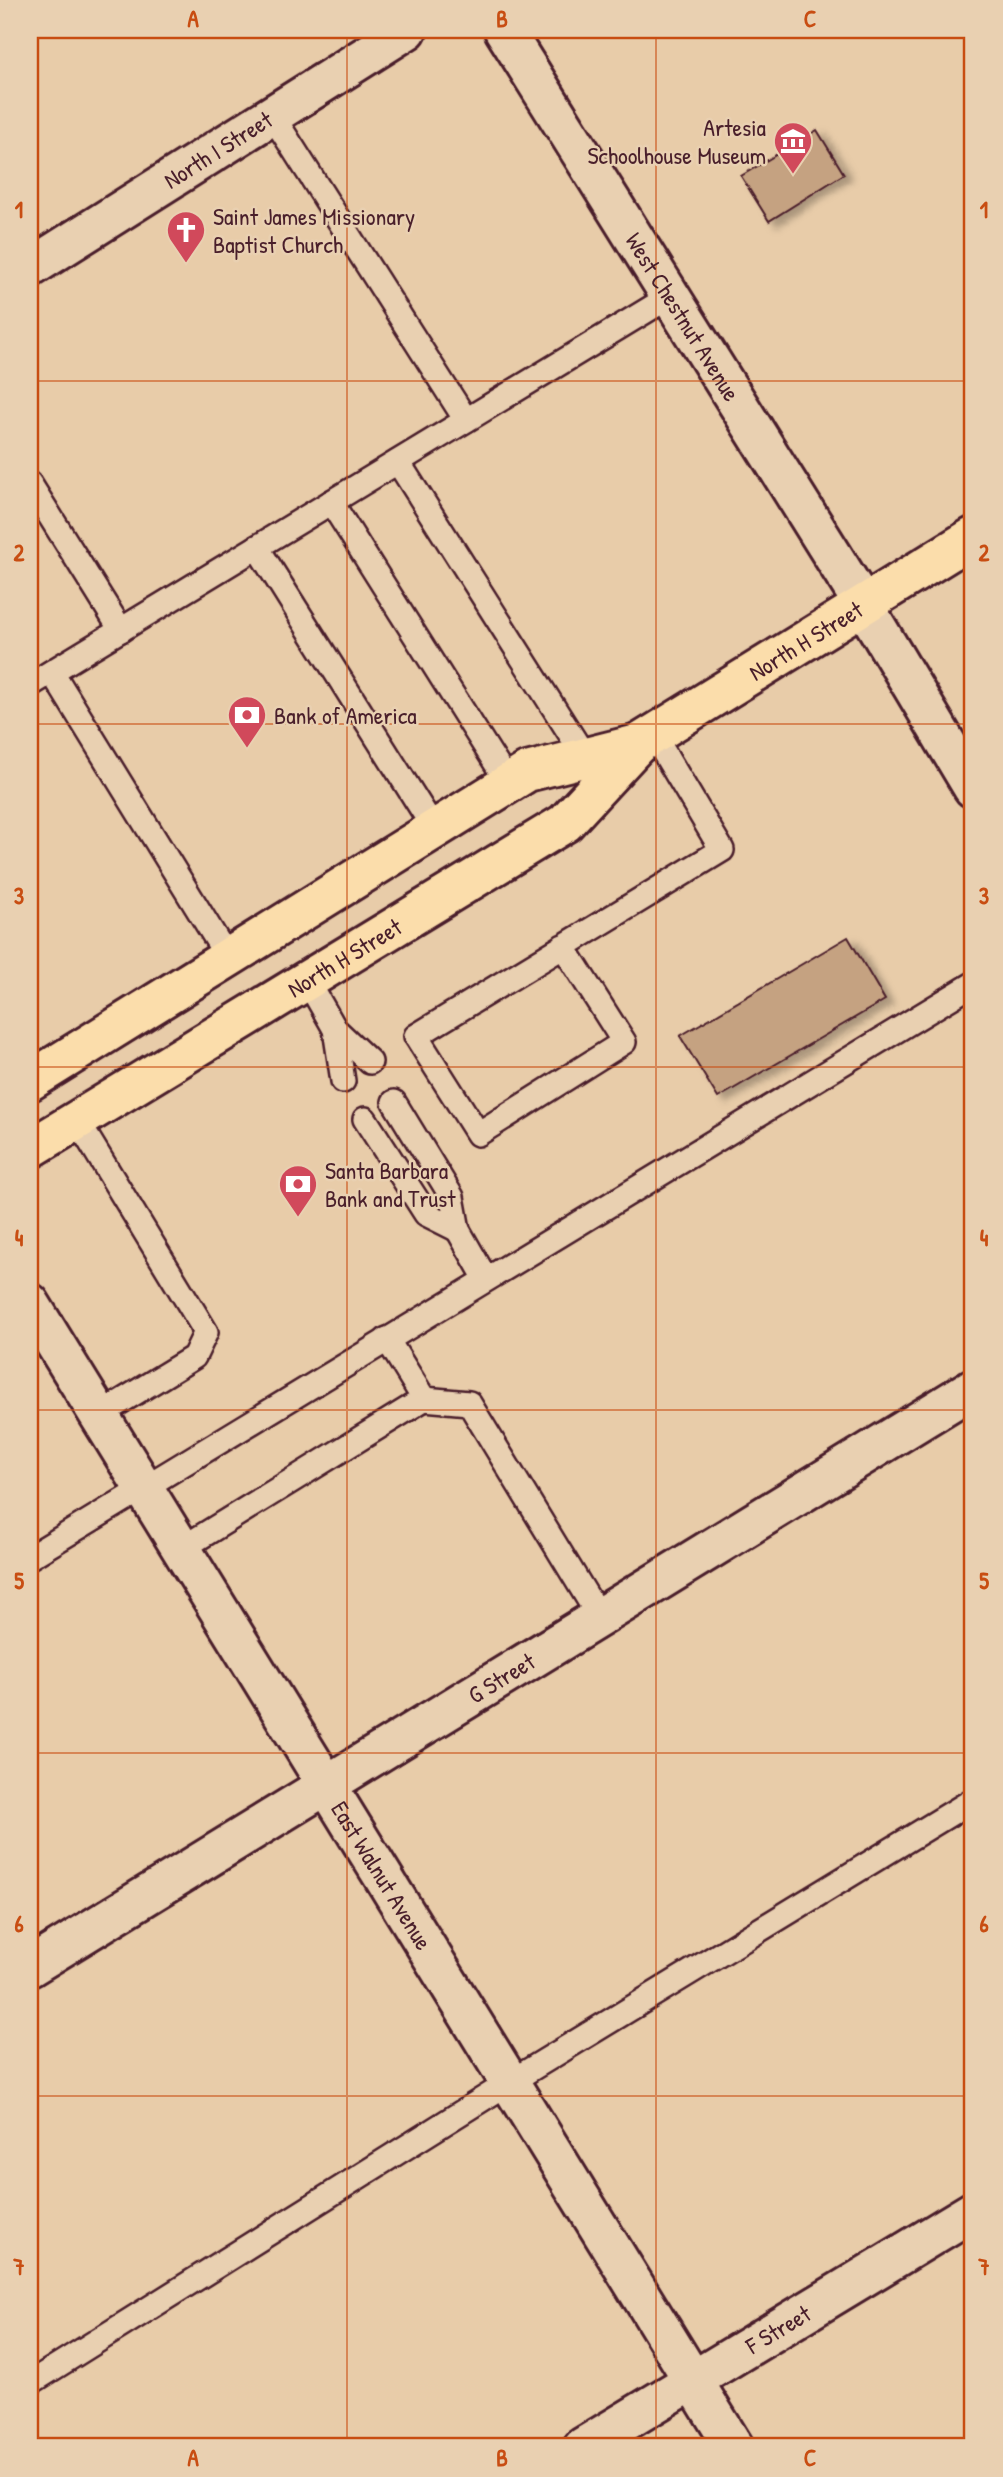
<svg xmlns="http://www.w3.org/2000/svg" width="1003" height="2477" viewBox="0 0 1003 2477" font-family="'Patrick Hand',sans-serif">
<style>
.building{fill:#c5a281;stroke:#4a1f2b;stroke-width:2;filter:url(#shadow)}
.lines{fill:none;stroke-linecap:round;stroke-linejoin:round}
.lane-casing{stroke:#4a1f2b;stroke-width:28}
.street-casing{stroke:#4a1f2b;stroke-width:44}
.highway-casing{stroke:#4a1f2b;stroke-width:44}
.lane{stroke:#e9d0b1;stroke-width:23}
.street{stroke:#e9d0b1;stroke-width:38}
.highway{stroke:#fbddab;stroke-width:38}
.grid{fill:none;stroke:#c84d12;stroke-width:2;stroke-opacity:0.55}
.labels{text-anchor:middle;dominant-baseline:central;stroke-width:5;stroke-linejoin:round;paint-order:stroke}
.poi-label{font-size:24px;fill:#4a1f2b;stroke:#e9d0b1;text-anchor:start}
.street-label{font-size:24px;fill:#4a1f2b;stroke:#e9d0b1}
.neatline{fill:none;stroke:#c84d12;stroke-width:2.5}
.grid-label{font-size:23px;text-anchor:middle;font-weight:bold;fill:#c84d12}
</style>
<defs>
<filter id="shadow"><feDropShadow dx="8" dy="4.5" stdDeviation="3.5" flood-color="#0004"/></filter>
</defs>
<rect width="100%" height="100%" fill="#e8cca9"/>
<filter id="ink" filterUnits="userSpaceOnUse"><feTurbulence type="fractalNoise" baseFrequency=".0143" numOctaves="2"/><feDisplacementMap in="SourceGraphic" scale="14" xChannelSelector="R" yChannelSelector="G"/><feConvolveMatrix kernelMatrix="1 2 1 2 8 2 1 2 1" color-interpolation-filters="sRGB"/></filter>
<g filter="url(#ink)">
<!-- building -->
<g class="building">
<polygon points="817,130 844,174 769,221 741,176"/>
<polygon points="848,937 885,1000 718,1098 680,1036"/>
</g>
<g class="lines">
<!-- lane casing -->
<g class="lane-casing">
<g id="lane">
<polyline points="272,115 466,420"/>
<polyline points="398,462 585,757"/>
<polyline points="30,484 121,630"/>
<polyline points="331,502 509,784"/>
<polyline points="257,547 435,830"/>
<polyline points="52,672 228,958"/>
<polyline points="30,685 669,297"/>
<polyline points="563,946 624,1042 478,1134 416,1036 722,850 653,734"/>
<polyline points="307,980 335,1029 370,1062"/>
<polyline points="335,1029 343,1081"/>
<polyline points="394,1102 452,1197 458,1230 486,1279"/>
<polyline points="365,1119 426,1214 458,1230"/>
<polyline points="77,1120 206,1332 194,1357 99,1415"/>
<polyline points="424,1399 469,1403 600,1618"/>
<polyline points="181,1549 424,1399 387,1339"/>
<polyline points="30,1557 973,984"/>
<polyline points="30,2383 510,2082 973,1800"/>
</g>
</g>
<!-- street casing -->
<g class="street-casing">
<g id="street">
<path id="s1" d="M504,30L863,604L973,788"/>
<path id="s2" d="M30,268L407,30"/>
<path id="s3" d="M30,1303L734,2447"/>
<path id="s4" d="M30,1967L973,1388"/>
<path id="s5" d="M583,2447L973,2211"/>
</g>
</g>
<!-- highway casing -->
<g class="highway-casing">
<g id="highway">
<polyline points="30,1081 527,772 638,744"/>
<path id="s6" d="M30,1149L565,823L638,744L973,537"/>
</g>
</g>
<!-- lane -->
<use href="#lane" class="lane"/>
<!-- street -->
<use href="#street" class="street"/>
<!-- highway -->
<use href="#highway" class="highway"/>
</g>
</g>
<!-- grid -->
<path class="grid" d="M347,30V2447M656,30V2447M30,381H973M30,724H973M30,1067H973M30,1410H973M30,1753H973M30,2096H973"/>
<!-- icons -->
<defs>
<g id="museum-pin" transform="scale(2.0125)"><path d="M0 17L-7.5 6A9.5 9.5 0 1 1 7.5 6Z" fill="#d1495b" stroke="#e9d0b1"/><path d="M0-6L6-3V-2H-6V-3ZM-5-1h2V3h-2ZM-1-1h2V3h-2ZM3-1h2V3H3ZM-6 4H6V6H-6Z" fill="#fff"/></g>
<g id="church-pin" transform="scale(2.0125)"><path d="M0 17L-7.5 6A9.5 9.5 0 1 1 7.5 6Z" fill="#d1495b" stroke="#e9d0b1"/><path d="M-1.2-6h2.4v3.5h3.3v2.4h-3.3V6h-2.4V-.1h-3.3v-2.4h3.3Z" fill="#fff"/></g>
<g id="bank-pin" transform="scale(2.0125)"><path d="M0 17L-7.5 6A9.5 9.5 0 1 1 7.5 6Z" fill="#d1495b" stroke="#e9d0b1"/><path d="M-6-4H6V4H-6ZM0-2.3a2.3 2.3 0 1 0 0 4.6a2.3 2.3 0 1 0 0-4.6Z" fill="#fff"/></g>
</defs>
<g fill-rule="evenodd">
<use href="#museum-pin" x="793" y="141"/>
<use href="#church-pin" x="186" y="230"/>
<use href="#bank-pin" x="247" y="715"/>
<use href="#bank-pin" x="298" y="1184"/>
</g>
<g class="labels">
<!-- poi labels -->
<g class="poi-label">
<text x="766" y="127" text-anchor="end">Artesia<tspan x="766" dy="28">Schoolhouse Museum</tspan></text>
<text x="213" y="216">Saint James Missionary<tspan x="213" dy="28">Baptist Church</tspan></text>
<text x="274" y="715">Bank of America</text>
<text x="325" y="1170">Santa Barbara<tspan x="325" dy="28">Bank and Trust</tspan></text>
</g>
<!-- street labels -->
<g class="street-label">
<text stroke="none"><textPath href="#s2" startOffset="222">North I Street</textPath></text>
<text stroke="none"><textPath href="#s1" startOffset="338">West Chestnut Avenue</textPath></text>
<text stroke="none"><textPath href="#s6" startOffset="931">North H Street</textPath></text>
<text stroke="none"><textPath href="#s6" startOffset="368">North H Street</textPath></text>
<text stroke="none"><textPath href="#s4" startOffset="553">G Street</textPath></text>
<text stroke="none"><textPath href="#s3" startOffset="672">East Walnut Avenue</textPath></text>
<text stroke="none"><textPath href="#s5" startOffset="228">F Street</textPath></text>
</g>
</g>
<!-- margin -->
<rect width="1003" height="2477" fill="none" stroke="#e9d0b1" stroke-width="77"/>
<rect x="38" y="38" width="926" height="2400" class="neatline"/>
<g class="grid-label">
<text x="193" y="27">A</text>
<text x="502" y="27">B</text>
<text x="810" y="27">C</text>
<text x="19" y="218">1</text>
<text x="984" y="218">1</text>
<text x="19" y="561">2</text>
<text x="984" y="561">2</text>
<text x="19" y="904">3</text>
<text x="984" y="904">3</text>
<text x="19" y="1246">4</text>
<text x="984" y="1246">4</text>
<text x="19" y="1589">5</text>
<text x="984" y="1589">5</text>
<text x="19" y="1932">6</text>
<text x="984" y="1932">6</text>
<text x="19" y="2275">7</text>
<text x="984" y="2275">7</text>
<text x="193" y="2466">A</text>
<text x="502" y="2466">B</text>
<text x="810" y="2466">C</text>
</g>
</svg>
